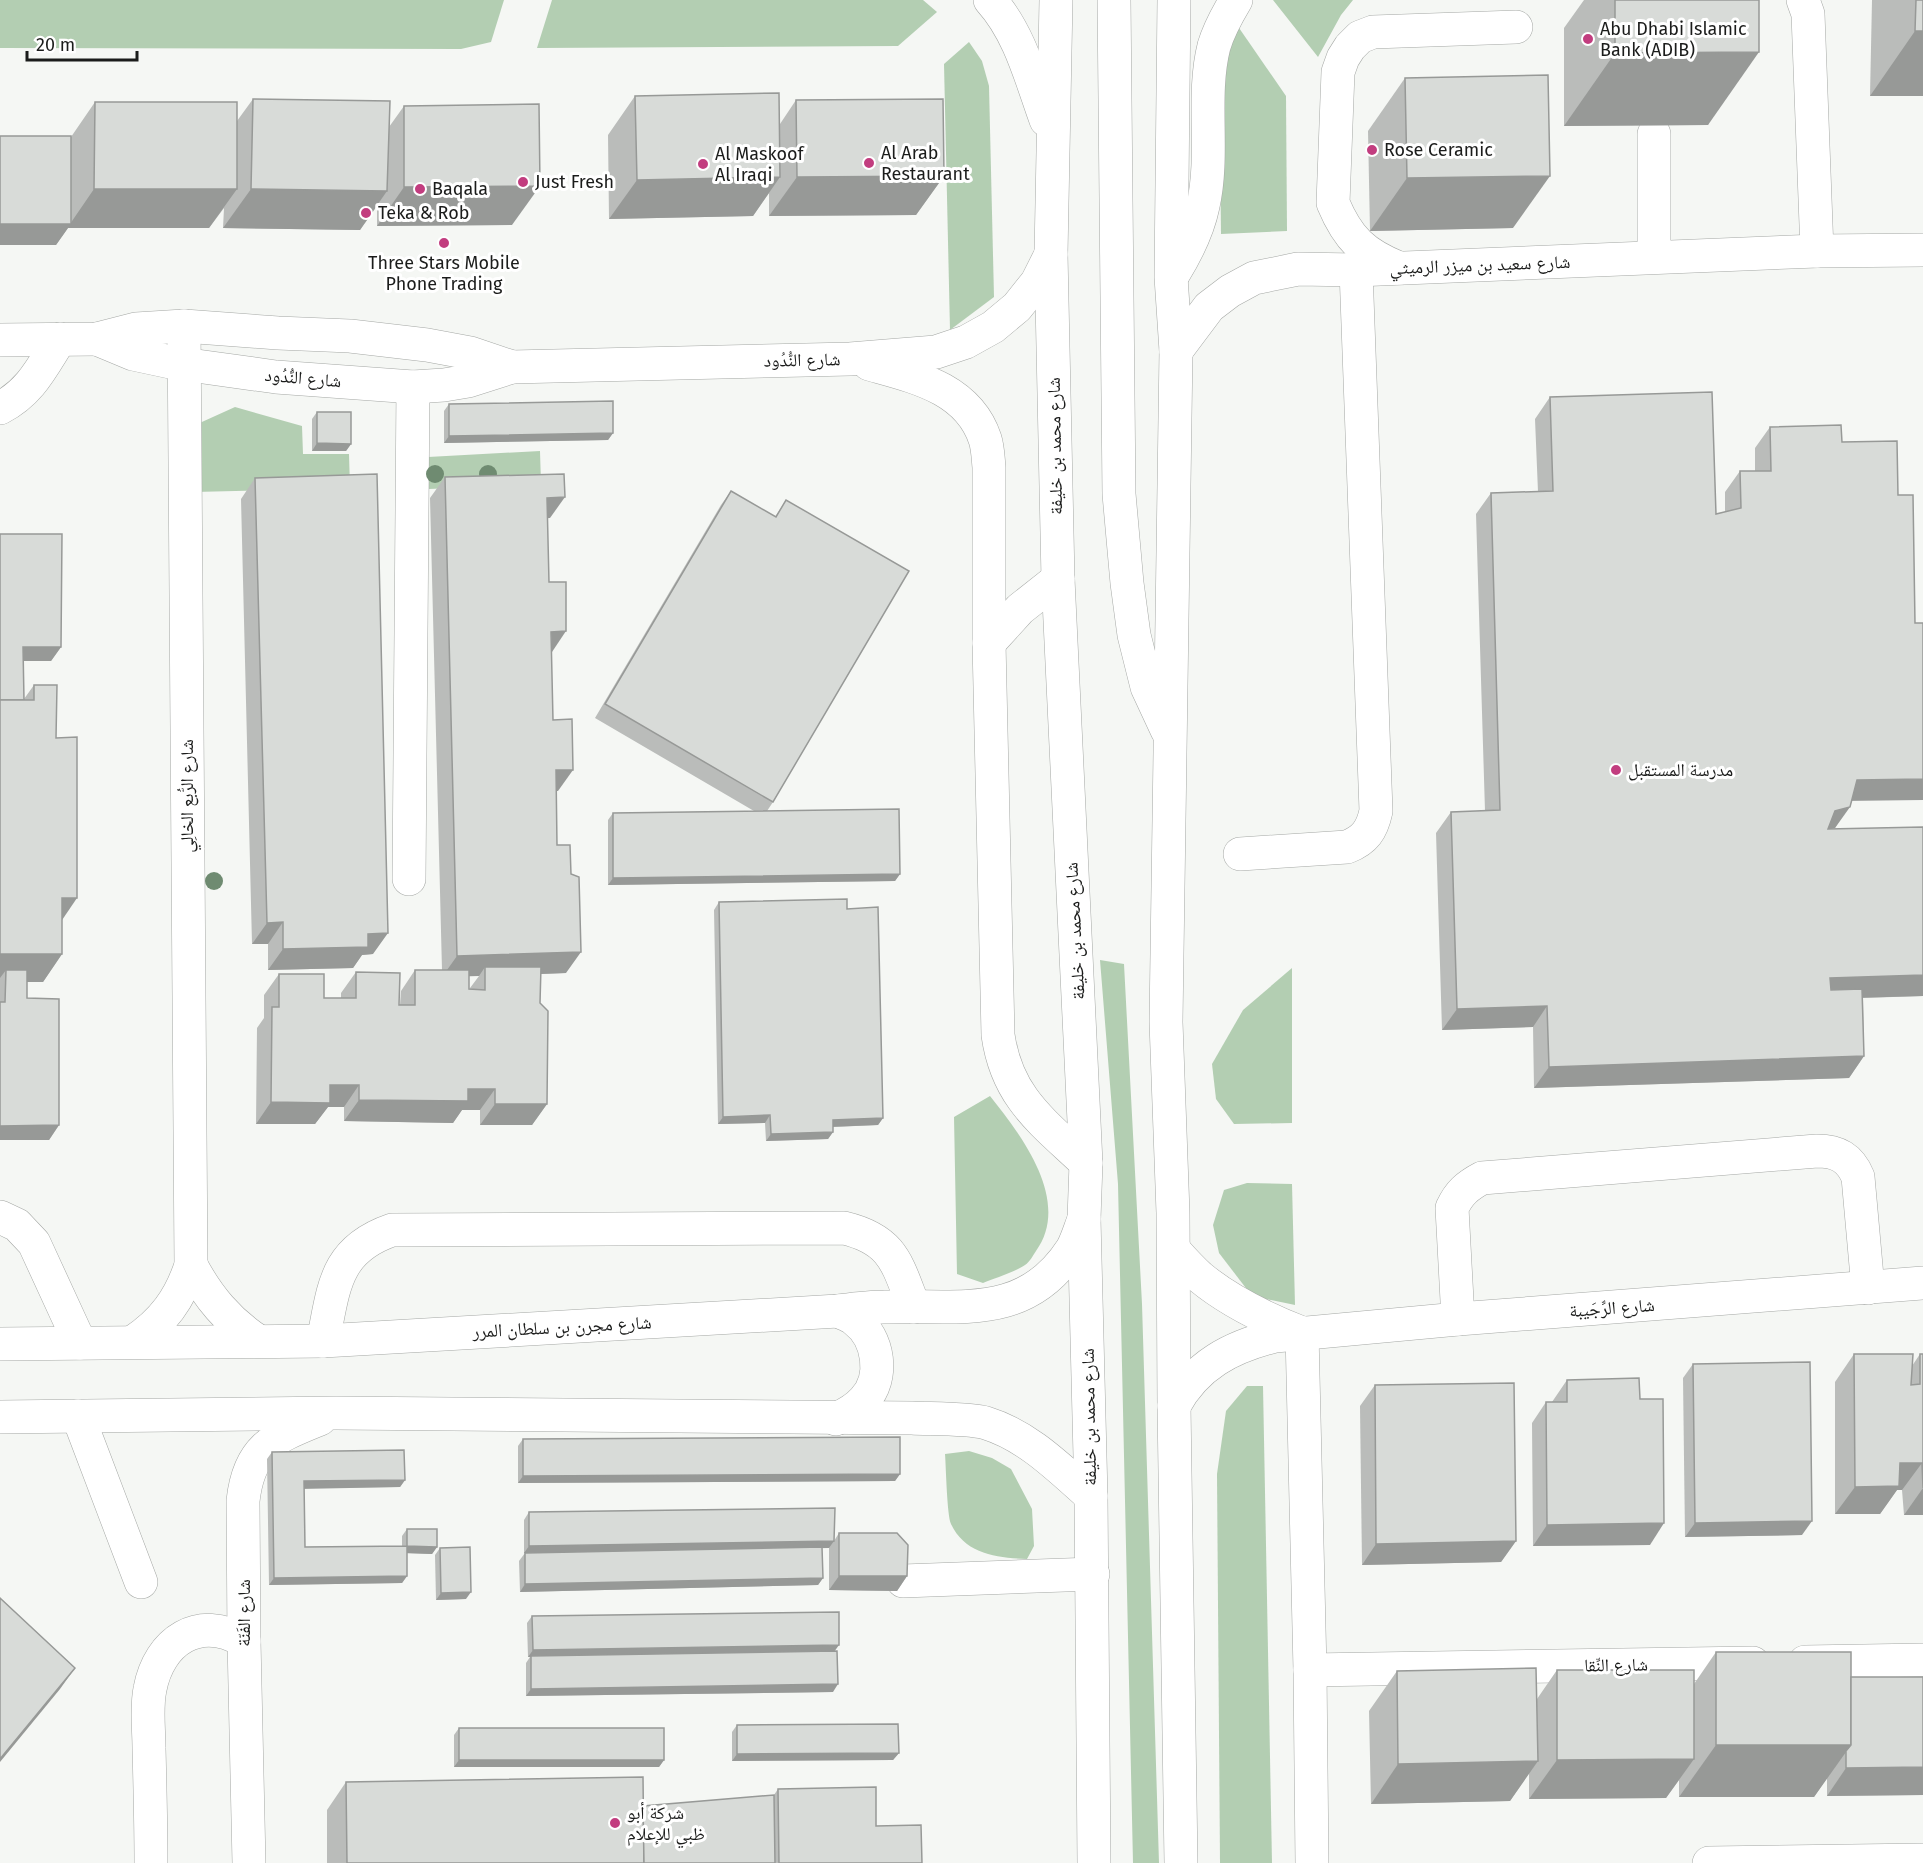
<svg xmlns="http://www.w3.org/2000/svg" width="1923" height="1863" viewBox="0 0 1923 1863" font-family="'Fira Sans','Noto Naskh Arabic',sans-serif">
<style>
.green{fill:#b3ceb2}
.lines{fill:none;stroke-linecap:round;stroke-linejoin:round}
.minor-casing{stroke:#a5a8a5;stroke-width:34}
.major-casing{stroke:#a5a8a5;stroke-width:34}
.minor{stroke:#fff;stroke-width:33}
.major{stroke:#fff;stroke-width:33}
.tree{fill:#6f8b71}
.wall{fill:#babcba;fill-rule:evenodd}
.shaded-wall{fill:#979997}
.building{fill:#d8dbd8;stroke:#979997;stroke-width:1.5}
.poi-dot{fill:#c23d7f;stroke:#fff;stroke-width:2}
.labels{text-anchor:middle;dominant-baseline:central;stroke-width:6;stroke-linejoin:round;paint-order:stroke}
.poi-label{font-size:18px;fill:#1b1c1b;stroke:#fff;text-anchor:start}
.street-label{font-size:18px;fill:#1b1c1b;stroke:#fff}
</style>
<rect width="100%" height="100%" fill="#f5f7f4"/>
<!-- green -->
<g class="green">
<polygon points="0,0 504,0 491,42 461,49 0,48"/>
<polygon points="552,0 923,0 937,12 898,46 537,48"/>
<polygon points="1273,0 1353,0 1341,15 1318,57"/>
<polygon points="1237,25 1286,96 1287,231 1221,234 1219,58"/>
<polygon points="969,42 982,61 989,86 994,297 950,330 944,64"/>
<polygon points="235,407 302,426 303,454 349,454 350,488 194,492 193,426"/>
<polygon points="540,451 541,484 429,489 428,457"/>
<polygon points="1100,960 1124,964 1142,1304 1159,1863 1133,1863 1118,1184"/>
<polygon points="1292,968 1292,1123 1234,1124 1216,1099 1212,1064 1243,1010"/>
<path d="M990,1096C1021,1135 1072,1201 1036,1251C1033,1255 1030,1262 1025,1265C1015,1272 995,1278 983,1283L957,1274L954,1117Z"/>
<polygon points="1247,1183 1292,1184 1295,1305 1252,1296 1219,1253 1213,1225 1224,1190"/>
<polygon points="1247,1386 1263,1386 1272,1863 1220,1863 1217,1474 1226,1411"/>
<path d="M969,1451L992,1458L1011,1469L1032,1509L1034,1546L1027,1559C997,1558 965,1554 951,1524C947,1515 946,1467 945,1454Z"/>
</g>
<g class="lines">
<!-- minor casing -->
<g class="minor-casing">
<g id="minor">
<polyline points="1803,0 1808,14 1817,251"/>
<polyline points="1654,134 1654,257"/>
<path d="M1399,268C1364,254 1348,239 1333,203L1338,72L1343,58L1350,47L1360,37L1373,32L1516,27"/>
<polyline points="97,339 133,354 175,363 276,377 413,387 444,385 468,381 512,367 850,359 936,352 966,342 993,327 1017,307 1037,282 1051,254"/>
<polyline points="0,340 97,339 136,329 184,326 278,333 350,336 427,345 470,353 512,367"/>
<polyline points="1176,351 1209,307 1230,291 1254,278 1298,269 1356,270 1817,251 1923,250"/>
<path d="M869,364C915,377 968,388 985,439C988,448 988,458 989,467V643L998,1035C1007,1098 1043,1122 1086,1163"/>
<path d="M0,408C31,392 42,367 60,339"/>
<path d="M1240,854L1347,847C1365,840 1372,830 1376,811L1356,270"/>
<polyline points="409,879 413,387"/>
<polyline points="0,1217 17,1225 34,1243 80,1343"/>
<path d="M1174,1250C1182,1259 1191,1269 1200,1277C1230,1302 1266,1319 1302,1333"/>
<path d="M191,1265C208,1297 228,1321 258,1341"/>
<path d="M1458,1319L1452,1208C1459,1193 1467,1186 1482,1178L1817,1151C1838,1151 1850,1158 1858,1177L1868,1288"/>
<polyline points="1302,1333 1310,1670 1312,1863"/>
<path d="M323,1341C334,1288 334,1250 392,1230L844,1228C894,1240 897,1264 914,1307"/>
<path d="M133,1342C163,1322 180,1299 191,1265L184,326"/>
<path d="M0,1344L323,1341L838,1311C854,1309 869,1307 884,1307C958,1304 1025,1322 1072,1249C1077,1240 1080,1229 1084,1219"/>
<path d="M1174,1406C1196,1365 1231,1347 1275,1336L1458,1319L1923,1283"/>
<polyline points="78,1416 141,1582"/>
<path d="M0,1417L336,1413L912,1418C930,1419 969,1418 986,1423C1028,1436 1059,1468 1091,1496"/>
<path d="M836,1419C847,1414 856,1409 864,1400C885,1378 879,1338 855,1320C851,1316 844,1314 838,1311"/>
<polyline points="903,1581 1093,1574"/>
<polyline points="1805,1662 1923,1660"/>
<polyline points="1310,1670 1753,1663"/>
<path d="M151,1863C151,1825 150,1787 149,1748C149,1729 146,1708 150,1689C159,1641 199,1614 244,1641"/>
<path d="M249,1863L244,1641L243,1501C249,1446 274,1438 320,1419"/>
<polyline points="1709,1863 1923,1860"/>
</g>
</g>
<!-- major casing -->
<g class="major-casing">
<g id="major">
<path d="M990,0C1020,33 1031,79 1046,120"/>
<polyline points="1056,0 1051,254 1058,579 1086,1163 1084,1219 1091,1496 1094,1863"/>
<polyline points="1114,0 1119,494 1127,583 1134,635 1147,687 1167,730"/>
<polyline points="1174,0 1171,277 1176,351 1166,1022 1173,1213 1174,1406 1181,1863"/>
<path d="M1174,273C1187,252 1198,230 1203,206C1215,153 1201,97 1214,46C1219,29 1227,15 1236,0"/>
<polyline points="989,643 1020,609 1058,579"/>
</g>
</g>
<!-- minor -->
<use href="#minor" class="minor"/>
<!-- major -->
<use href="#major" class="major"/>
</g>
<!-- trees -->
<g class="tree">
<circle cx="435" cy="474" r="9"/>
<circle cx="488" cy="474" r="9"/>
<circle cx="214" cy="881" r="9"/>
</g>
<!-- wall -->
<g class="wall">
<polygon points="1584,0 1759,0 1708,125 1564,126 1564,28"/>
<polygon points="1872,0 1923,0 1923,96 1870,96"/>
<polygon points="1405,78 1513,228 1370,231 1368,131"/>
<polygon points="635,96 780,124 796,100 944,176 916,215 769,216 769,193 753,216 609,219 608,135"/>
<polygon points="253,99 389,127 404,106 512,225 377,226 377,206 360,230 223,228 224,208 209,228 68,228 56,245 71,137 95,102 237,121"/>
<polygon points="1550,397 1716,514 1725,512 1725,492 1740,471 1755,471 1755,448 1770,427 1851,801 1835,828 1829,829 1923,827 1923,996 1863,998 1864,1056 1849,1078 1534,1088 1533,1027 1442,1030 1436,833 1451,812 1485,811 1476,514 1491,493 1538,492 1535,419"/>
<polygon points="449,404 613,433 608,440 444,443 444,411"/>
<polygon points="317,412 351,444 346,451 312,451 312,419"/>
<path d="M445,477L550,518H547L553,720L558,791H556L557,845L566,973L541,974L540,1003L547,1104L532,1125H480V1110H462L453,1123L344,1121V1107H328L315,1124H256L257,1028L264,1018V995L279,974L324,998H341V993L356,972L400,1005L401,991L415,970H442L430,498ZM469,976H479L470,988V989H469Z"/>
<polygon points="255,478 373,954 362,955 353,968 268,970 268,944 252,944 241,499"/>
<polygon points="731,491 775,517 786,500 773,802 767,811 900,874 895,881 608,885 608,820 613,813 754,811 595,718 721,505"/>
<polygon points="0,534 61,647 51,661 23,661 24,699 34,685 56,738 62,920 62,954 43,982 27,982 27,998 59,1125 49,1140 0,1140"/>
<polygon points="719,902 847,909 883,1118 878,1125 833,1127 833,1132 828,1139 766,1141 765,1123 718,1124 714,910"/>
<polygon points="1854,1354 1912,1366 1920,1354 1923,1354 1923,1515 1904,1515 1902,1490 1897,1490 1880,1514 1835,1514 1835,1382"/>
<polygon points="1693,1364 1802,1535 1685,1537 1683,1378"/>
<polygon points="1567,1380 1640,1399 1650,1545 1533,1546 1532,1423 1546,1402 1552,1402"/>
<polygon points="1375,1385 1516,1541 1501,1562 1362,1565 1360,1406"/>
<polygon points="523,1439 900,1474 895,1481 518,1483 518,1446"/>
<polygon points="272,1452 405,1480 400,1487 304,1488 305,1547 402,1546 402,1536 407,1529 437,1547 432,1554 407,1553 407,1576 402,1583 269,1585 267,1459"/>
<polygon points="529,1512 834,1541 839,1533 907,1576 897,1591 829,1590 829,1548 822,1548 823,1578 818,1585 520,1592 519,1561 525,1553 611,1552 524,1553 524,1520"/>
<polygon points="440,1548 466,1599 436,1600 435,1555"/>
<polygon points="532,1616 835,1651 833,1692 526,1696 526,1663 530,1657 528,1657 527,1623"/>
<polygon points="1716,1652 1851,1677 1923,1677 1923,1795 1827,1796 1827,1778 1814,1797 1679,1797 1679,1780 1666,1798 1529,1799 1529,1773 1510,1801 1371,1804 1369,1711 1397,1671 1537,1699 1557,1670 1694,1684"/>
<polygon points="737,1725 899,1753 893,1760 732,1761 732,1732"/>
<polygon points="459,1728 664,1760 659,1767 454,1767 454,1735"/>
<polygon points="346,1782 643,1806 774,1795 778,1789 876,1826 922,1863 327,1863 327,1810"/>
</g>
<!-- shaded-wall -->
<g class="shaded-wall">
<polygon points="1915,31 1923,31 1923,96 1870,96"/>
<polygon points="1759,52 1708,125 1564,126 1615,53"/>
<polygon points="944,176 916,215 769,216 797,177"/>
<polygon points="1550,176 1513,228 1370,231 1407,178"/>
<polygon points="780,177 753,216 609,219 637,180"/>
<polygon points="540,186 512,225 377,226 404,187"/>
<polygon points="94,189 237,189 209,228 68,228 56,245 0,245 0,224 70,224"/>
<polygon points="251,189 387,191 360,230 223,228"/>
<polygon points="613,433 608,440 444,443 449,436"/>
<polygon points="317,443 351,444 346,451 312,451"/>
<polygon points="565,497 550,518 532,519 547,498"/>
<polygon points="566,631 552,652 551,632"/>
<polygon points="23,647 61,647 51,661 13,661"/>
<polygon points="556,770 573,770 558,791 541,791"/>
<polygon points="1923,779 1923,800 1842,801 1857,780"/>
<polygon points="1850,807 1835,828 1820,832 1835,811"/>
<polygon points="900,874 895,881 608,885 613,878"/>
<polygon points="62,898 77,898 58,926"/>
<polygon points="283,922 268,944 252,944 267,923"/>
<polygon points="388,933 373,954 362,955 353,968 268,970 283,949 368,934"/>
<polygon points="581,952 566,973 485,976 485,967 479,976 442,977 457,956"/>
<polygon points="0,954 62,954 43,982 5,982 6,970 0,978"/>
<polygon points="1923,975 1923,996 1815,999 1830,978"/>
<polygon points="1547,1006 1533,1027 1442,1030 1457,1009"/>
<polygon points="1864,1056 1849,1078 1534,1088 1549,1067"/>
<polygon points="330,1085 359,1085 344,1107 328,1107 315,1124 256,1124 271,1102"/>
<polygon points="468,1089 495,1089 480,1110 462,1110 453,1123 344,1121 359,1100"/>
<polygon points="495,1104 547,1104 532,1125 480,1125"/>
<polygon points="770,1115 765,1123 718,1124 723,1117"/>
<polygon points="883,1118 878,1125 828,1127 833,1120"/>
<polygon points="59,1125 49,1140 0,1140 0,1126"/>
<polygon points="833,1132 828,1139 766,1141 771,1134"/>
<polygon points="1900,1463 1922,1463 1902,1490 1897,1490 1880,1514 1835,1514 1855,1487"/>
<polygon points="900,1474 895,1481 518,1483 523,1476"/>
<polygon points="405,1480 400,1487 299,1489 304,1481"/>
<polygon points="1923,1488 1923,1515 1904,1515"/>
<polygon points="1812,1521 1802,1535 1685,1537 1695,1523"/>
<polygon points="1664,1523 1650,1545 1533,1546 1547,1525"/>
<polygon points="834,1541 829,1548 524,1553 529,1546"/>
<polygon points="1516,1541 1501,1562 1362,1565 1376,1544"/>
<polygon points="407,1546 437,1547 432,1554 402,1553"/>
<polygon points="407,1576 402,1583 269,1585 274,1578"/>
<polygon points="839,1576 907,1576 897,1591 829,1590"/>
<polygon points="823,1578 818,1585 520,1592 525,1584"/>
<polygon points="471,1592 466,1599 436,1600 441,1593"/>
<polygon points="839,1645 834,1652 528,1657 533,1650"/>
<polygon points="75,1668 60,1689 0,1762 0,1759"/>
<polygon points="838,1684 833,1692 526,1696 531,1689"/>
<polygon points="1716,1745 1851,1745 1814,1797 1679,1797"/>
<polygon points="899,1753 893,1760 732,1761 737,1754"/>
<polygon points="1694,1759 1666,1798 1529,1799 1557,1760"/>
<polygon points="459,1760 664,1760 659,1767 454,1767"/>
<polygon points="1538,1761 1510,1801 1371,1804 1398,1764"/>
<polygon points="1923,1767 1923,1795 1827,1796 1846,1768"/>
</g>
<!-- building -->
<g class="building">
<polygon points="1615,0 1759,0 1759,52 1615,53"/>
<polygon points="1916,0 1923,0 1923,31 1915,31"/>
<polygon points="1548,75 1550,176 1407,178 1405,78"/>
<polygon points="779,93 780,177 637,180 635,96"/>
<polygon points="253,99 390,101 387,191 251,189"/>
<polygon points="943,99 944,176 797,177 796,100"/>
<polygon points="95,102 237,102 237,189 94,189"/>
<polygon points="539,104 540,186 404,187 404,106"/>
<rect x="0" y="136" width="71" height="88"/>
<polygon points="1712,392 1716,514 1741,508 1740,471 1771,471 1770,427 1841,425 1842,442 1897,441 1898,495 1913,495 1915,623 1923,623 1923,779 1857,780 1850,807 1835,811 1828,829 1923,827 1923,975 1830,978 1831,990 1862,989 1864,1056 1549,1067 1547,1006 1457,1009 1451,812 1500,810 1491,493 1553,491 1550,397"/>
<polygon points="613,401 613,433 449,436 449,404"/>
<polygon points="317,412 351,412 351,444 317,443"/>
<polygon points="377,474 388,933 368,934 368,947 283,949 283,922 267,923 255,478"/>
<polygon points="564,474 565,497 547,498 549,582 566,582 566,631 551,632 553,720 572,719 573,770 556,770 557,845 570,845 571,874 579,877 581,952 457,956 445,477"/>
<polygon points="731,491 776,517 786,500 909,571 773,802 605,704"/>
<polygon points="0,534 62,534 61,647 23,647 24,700 0,700"/>
<polygon points="34,685 57,685 56,738 77,737 77,898 62,898 62,954 0,954 0,700 34,700"/>
<polygon points="899,809 900,874 613,878 613,813"/>
<polygon points="847,899 847,909 878,907 883,1118 833,1120 833,1132 771,1134 770,1115 723,1117 719,902"/>
<polygon points="485,967 541,967 540,1003 548,1011 547,1104 495,1104 495,1089 468,1089 468,1101 359,1100 359,1085 330,1085 330,1103 271,1102 272,1007 279,1007 279,974 324,974 324,998 356,998 356,972 400,973 399,1005 415,1005 415,970 469,970 469,989 485,990"/>
<polygon points="6,970 27,970 27,998 59,999 59,1125 0,1126 0,1002 5,1002"/>
<polygon points="1854,1354 1913,1354 1911,1385 1920,1384 1920,1354 1923,1354 1923,1488 1922,1463 1900,1463 1899,1486 1855,1487"/>
<polygon points="1810,1362 1812,1521 1695,1523 1693,1364"/>
<polygon points="1639,1378 1640,1399 1663,1399 1664,1523 1547,1525 1546,1402 1567,1402 1567,1380"/>
<polygon points="1514,1383 1516,1541 1376,1544 1375,1385"/>
<polygon points="900,1437 900,1474 523,1476 523,1439"/>
<polygon points="404,1450 405,1480 304,1481 305,1547 407,1546 407,1529 437,1529 437,1547 407,1546 407,1576 274,1578 272,1452"/>
<polygon points="835,1508 834,1541 529,1546 529,1512"/>
<polygon points="839,1533 897,1533 908,1545 907,1576 839,1576"/>
<polygon points="470,1547 471,1592 441,1593 440,1548"/>
<polygon points="822,1547 823,1578 525,1584 525,1553"/>
<polygon points="0,1598 75,1668 0,1759"/>
<polygon points="839,1612 839,1645 533,1650 532,1616"/>
<polygon points="837,1651 838,1684 531,1689 531,1656"/>
<rect x="1716" y="1652" width="135" height="93"/>
<polygon points="1536,1668 1538,1761 1398,1764 1397,1671"/>
<polygon points="1557,1670 1694,1670 1694,1759 1557,1760"/>
<polygon points="1851,1677 1923,1677 1923,1767 1846,1768 1846,1751 1851,1745"/>
<polygon points="898,1724 899,1753 737,1754 737,1725"/>
<rect x="459" y="1728" width="205" height="32"/>
<polygon points="643,1777 644,1863 347,1863 346,1782"/>
<polygon points="876,1787 876,1826 921,1825 922,1863 779,1863 778,1789"/>
<polygon points="774,1795 775,1863 644,1863 643,1806"/>
</g>
<!-- markers -->
<g class="poi-dot">
<circle cx="1588" cy="39" r="6"/>
<circle cx="1372" cy="150" r="6"/>
<circle cx="869" cy="163" r="6"/>
<circle cx="703" cy="164" r="6"/>
<circle cx="523" cy="182" r="6"/>
<circle cx="420" cy="189" r="6"/>
<circle cx="366" cy="213" r="6"/>
<circle cx="444" cy="243" r="6"/>
<circle cx="1616" cy="770" r="6"/>
<circle cx="615" cy="1823" r="6"/>
</g>
<g class="labels">
<!-- poi labels -->
<g class="poi-label">
<text x="1600" y="29">Abu Dhabi Islamic<tspan x="1600" dy="21">Bank (ADIB)</tspan></text>
<text x="1384" y="150">Rose Ceramic</text>
<text x="881" y="153">Al Arab<tspan x="881" dy="21">Restaurant</tspan></text>
<text x="715" y="154">Al Maskoof<tspan x="715" dy="21">Al Iraqi</tspan></text>
<text x="535" y="182">Just Fresh</text>
<text x="432" y="189">Baqala</text>
<text x="378" y="213">Teka &amp; Rob</text>
<text x="444" y="263" text-anchor="middle">Three Stars Mobile<tspan x="444" dy="21">Phone Trading</tspan></text>
<text x="1628" y="770">مدرسة المستقبل</text>
<text x="627" y="1813">شركة أبو<tspan x="627" dy="21">ظبي للإعلام</tspan></text>
</g>
<!-- street labels -->
<g class="street-label">
<text transform="translate(1480 265) rotate(-2)">شارع سعيد بن ميزر الرميثي</text>
<text transform="translate(802 360) rotate(-1)">شارع النُّدُود</text>
<text transform="translate(303 378) rotate(5)">شارع النُّدُود</text>
<text transform="translate(1055 446) rotate(-91)">شارع محمد بن خليفة</text>
<text transform="translate(187 796) rotate(-90)">شارع الرُّبع الخالِي</text>
<text transform="translate(1075 931) rotate(-93)">شارع محمد بن خليفة</text>
<text transform="translate(1612 1308) rotate(-4)">شارع الرِّجَيبة</text>
<text transform="translate(562 1327) rotate(-3)">شارع مجرن بن سلطان المرر</text>
<text transform="translate(1089 1417) rotate(-91)">شارع محمد بن خليفة</text>
<text transform="translate(244 1613) rotate(-90)">شارع الفَنّة</text>
<text transform="translate(1616 1665) rotate(-1)">شارع النِّقا</text>
</g>
</g>
<!-- scale -->
<path d="M27 51v9h110v-9" fill="none" stroke="#1b1c1b" stroke-width="3"/>
<text x="36" y="51" font-size="18" fill="#1b1c1b" stroke="#ffffff" stroke-width="4.5" paint-order="stroke">20 m</text>
</svg>
